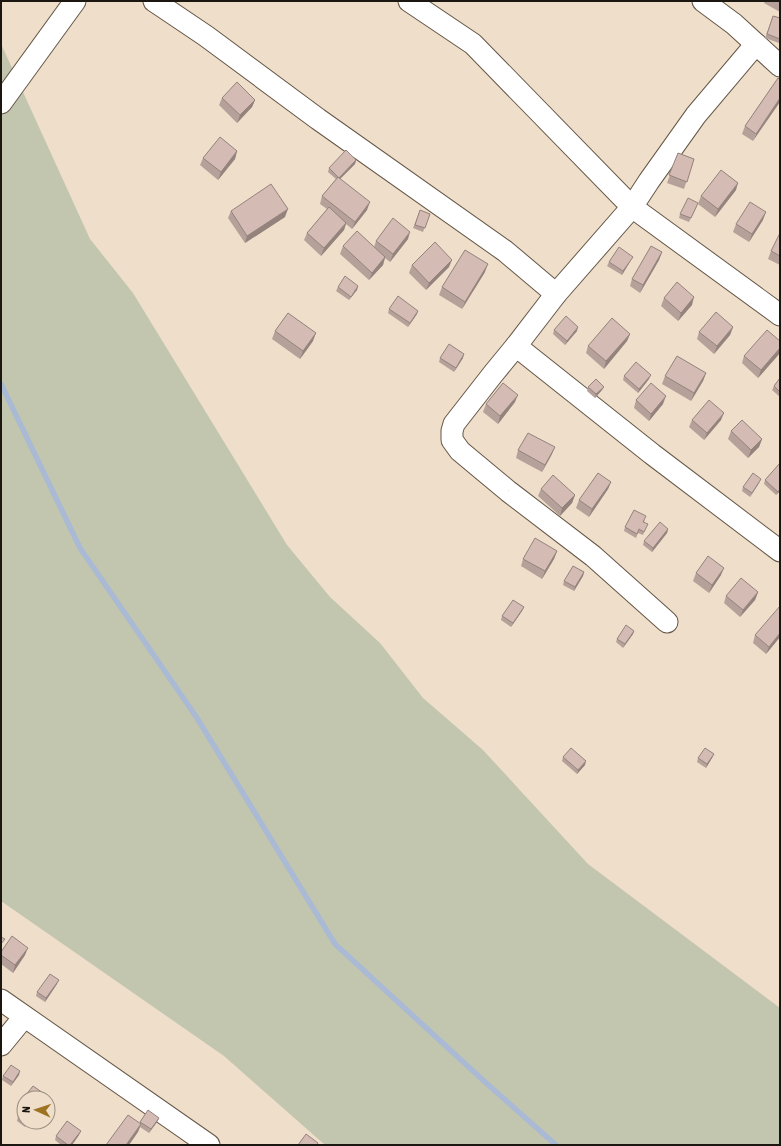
<svg xmlns="http://www.w3.org/2000/svg" width="781" height="1146" viewBox="0 0 781 1146" font-family="'Asap Condensed',sans-serif">
<style>
.green{fill:#c2c6ae}
.lines{fill:none;stroke-linecap:round;stroke-linejoin:round}
.stream{stroke:#aab9d4;stroke-width:5.5}
.street-casing{stroke:#655747;stroke-width:23}
.street{stroke:#fff;stroke-width:21}
.wall{fill:#b6a19a}
.shaded-wall{fill:#94837d}
.building{fill:#d4bbb3;stroke:#94837d}
</style>
<rect width="100%" height="100%" fill="#eedeca"/>
<!-- green -->
<polygon class="green" points="1,1 2,1 2,46 90,239 133,293 287,545 330,597 380,643 423,698 483,750 588,864 780,1008 780,1145 325,1145 224,1056 1,901"/>
<g class="lines">
<!-- stream -->
<polyline class="stream" points="1,384 80,548 197,718 335,944 485,1082 556,1145"/>
<!-- street casing -->
<g class="street-casing">
<g id="street">
<polyline points="154,1 206,36 318,119 505,251 556,294"/>
<polyline points="409,1 473,44 632,207 780,315"/>
<polyline points="703,1 734,24 780,66"/>
<polyline points="1,103 75,1"/>
<polyline points="516,346 652,454 780,551"/>
<polyline points="667,622 593,556 508,491 460,451 452,440 452,431 454,424 493,374 516,346 556,294 632,207 649,181 696,115 756,44"/>
<polyline points="1,1000 209,1145"/>
<polyline points="1,1045 24,1017"/>
</g>
</g>
<!-- street -->
<use href="#street" class="street"/>
</g>
<!-- wall -->
<g class="wall">
<polygon points="765,1 780,1 780,12 764,3"/>
<polygon points="773,16 780,18 780,40 779,43 765,38"/>
<polygon points="778,78 753,141 742,134 745,126"/>
<polygon points="222,98 255,100 252,107 237,123 219,105"/>
<polygon points="237,151 235,159 218,180 200,165 203,158"/>
<polygon points="678,153 694,159 684,189 667,183"/>
<polygon points="356,160 355,164 340,179 367,210 352,229 346,224 344,230 321,256 304,240 307,233 327,209 320,204 322,196 336,179 328,172 329,168"/>
<polygon points="736,190 715,217 698,204 701,196"/>
<polygon points="697,206 689,222 679,218 680,214"/>
<polygon points="420,210 430,214 423,232 413,228"/>
<polygon points="231,211 285,217 245,243 228,218"/>
<polygon points="763,220 749,242 733,232 736,224"/>
<polygon points="780,233 780,265 768,259 771,251"/>
<polygon points="408,239 390,262 385,258 383,265 369,280 340,254 343,246 374,247 376,241"/>
<polygon points="662,252 659,260 640,293 630,286 632,279"/>
<polygon points="633,257 631,260 622,275 607,266 609,262"/>
<polygon points="412,265 449,267 426,290 409,273"/>
<polygon points="485,272 462,309 439,295 442,287"/>
<polygon points="358,286 357,290 349,300 336,291 338,287"/>
<polygon points="664,298 692,305 678,321 661,306"/>
<polygon points="389,309 417,314 408,327 388,313"/>
<polygon points="733,327 730,335 714,354 697,339 699,332"/>
<polygon points="554,330 577,331 565,345 553,334"/>
<polygon points="275,331 313,341 300,359 272,339"/>
<polygon points="630,334 627,341 604,369 586,353 588,346"/>
<polygon points="780,341 780,353 758,378 742,363 744,356"/>
<polygon points="440,358 463,358 454,372 439,362"/>
<polygon points="706,373 703,381 691,401 662,384 665,376"/>
<polygon points="624,376 649,379 638,393 623,380"/>
<polygon points="780,378 780,397 772,390 774,386"/>
<polygon points="588,387 604,387 602,390 595,398 587,391"/>
<polygon points="636,400 663,404 649,421 634,408"/>
<polygon points="515,402 498,424 483,412 486,404"/>
<polygon points="692,420 721,420 704,440 689,427"/>
<polygon points="731,431 762,439 759,447 748,458 728,439"/>
<polygon points="518,450 552,454 542,472 516,458"/>
<polygon points="780,463 780,491 776,495 764,484 765,480"/>
<polygon points="611,482 608,489 589,517 576,508 579,500"/>
<polygon points="759,483 750,497 742,491 743,487"/>
<polygon points="541,489 575,495 572,503 560,516 538,496"/>
<polygon points="645,520 644,522 646,528 643,535 638,533 636,538 624,531 625,527"/>
<polygon points="668,529 667,533 652,552 643,545 644,541"/>
<polygon points="557,551 554,559 542,579 521,566 523,559"/>
<polygon points="584,572 583,576 574,591 563,585 564,581"/>
<polygon points="696,573 721,575 709,593 693,581"/>
<polygon points="758,592 755,600 740,617 724,603 726,596"/>
<polygon points="524,607 522,611 511,627 501,620 502,616"/>
<polygon points="634,631 633,634 623,648 616,642 617,639"/>
<polygon points="755,635 780,637 766,654 753,643"/>
<polygon points="714,754 712,758 706,768 697,762 698,758"/>
<polygon points="563,757 585,765 577,774 562,761"/>
<polygon points="1,952 25,955 13,973 1,964"/>
<polygon points="57,984 45,1002 36,996 37,992"/>
<polygon points="19,1075 11,1086 2,1080 3,1076"/>
<polygon points="33,1086 46,1095 45,1098 24,1098 24,1107 21,1104 22,1100"/>
<polygon points="24,1110 24,1122 28,1122 25,1127 17,1121 18,1117"/>
<polygon points="159,1118 157,1122 149,1133 140,1127 138,1132 140,1122"/>
<polygon points="79,1135 72,1145 61,1145 55,1140 56,1136"/>
</g>
<!-- shaded-wall -->
<g class="shaded-wall">
<polygon points="780,98 780,102 753,141 756,134"/>
<polygon points="255,100 252,107 237,123 240,115"/>
<polygon points="237,151 235,159 218,180 221,172"/>
<polygon points="356,160 355,164 338,181 339,178"/>
<polygon points="738,183 736,190 715,217 718,209"/>
<polygon points="370,202 367,210 352,229 355,222"/>
<polygon points="288,209 285,217 245,243 247,236"/>
<polygon points="766,212 763,220 749,242 752,234"/>
<polygon points="346,223 344,230 321,256 324,248"/>
<polygon points="410,232 408,239 390,262 393,254"/>
<polygon points="662,252 659,260 640,293 643,285"/>
<polygon points="385,257 383,265 369,280 372,273"/>
<polygon points="633,257 631,260 622,275 623,271"/>
<polygon points="452,260 449,267 426,290 429,283"/>
<polygon points="488,264 485,272 462,309 465,302"/>
<polygon points="358,286 357,290 349,300 351,297"/>
<polygon points="694,297 692,305 678,321 681,313"/>
<polygon points="418,311 417,314 408,327 410,323"/>
<polygon points="578,327 577,331 565,345 567,341"/>
<polygon points="733,327 730,335 714,354 717,346"/>
<polygon points="316,333 313,341 300,359 303,351"/>
<polygon points="630,334 627,341 604,369 606,361"/>
<polygon points="780,348 780,353 758,378 761,370"/>
<polygon points="464,354 463,358 454,372 456,368"/>
<polygon points="706,373 703,381 691,401 694,393"/>
<polygon points="651,375 649,379 638,393 639,389"/>
<polygon points="604,387 602,390 595,398 596,394"/>
<polygon points="518,395 515,402 498,424 500,416"/>
<polygon points="666,396 663,404 649,421 651,414"/>
<polygon points="724,413 721,420 704,440 707,433"/>
<polygon points="762,439 759,447 748,458 751,450"/>
<polygon points="555,447 552,454 542,472 545,465"/>
<polygon points="761,479 759,483 750,497 752,493"/>
<polygon points="611,482 608,489 589,517 592,509"/>
<polygon points="780,489 780,491 776,495"/>
<polygon points="575,495 572,503 560,516 562,508"/>
<polygon points="668,529 667,533 652,552 653,548"/>
<polygon points="557,551 554,559 542,579 545,571"/>
<polygon points="724,568 721,575 709,593 712,585"/>
<polygon points="584,572 583,576 574,591 575,587"/>
<polygon points="758,592 755,600 740,617 743,610"/>
<polygon points="524,607 522,611 511,627 513,623"/>
<polygon points="634,631 633,634 623,648 625,644"/>
<polygon points="780,633 780,637 766,654 769,647"/>
<polygon points="714,754 712,758 706,768 707,764"/>
<polygon points="586,761 585,765 577,774 578,770"/>
<polygon points="28,948 25,955 13,973 15,965"/>
<polygon points="59,980 57,984 45,1002 46,998"/>
<polygon points="20,1071 19,1075 11,1086 13,1082"/>
<polygon points="159,1118 157,1122 149,1133 151,1129"/>
<polygon points="141,1124 138,1132 129,1145 126,1145"/>
<polygon points="81,1131 79,1135 72,1145 70,1145"/>
</g>
<!-- building -->
<g class="building">
<polygon points="773,16 780,18 780,39 767,34"/>
<polygon points="778,78 780,80 780,98 756,134 745,126"/>
<polygon points="237,82 255,100 240,115 222,98"/>
<polygon points="220,137 237,151 221,172 203,158"/>
<polygon points="346,150 356,160 339,178 329,168"/>
<polygon points="678,153 694,159 687,182 669,175"/>
<polygon points="721,170 738,183 718,209 701,196"/>
<polygon points="338,177 370,202 355,222 322,196"/>
<polygon points="271,184 288,209 247,236 231,211"/>
<polygon points="688,198 698,203 691,218 680,214"/>
<polygon points="750,202 766,212 752,234 736,224"/>
<polygon points="329,207 346,223 324,248 307,233"/>
<polygon points="420,210 430,214 425,228 415,225"/>
<polygon points="393,218 410,232 393,254 376,241"/>
<polygon points="357,231 385,257 372,273 343,246"/>
<polygon points="780,233 780,256 771,251"/>
<polygon points="435,242 452,260 429,283 412,265"/>
<polygon points="651,246 662,252 643,285 632,279"/>
<polygon points="619,247 633,257 623,271 609,262"/>
<polygon points="465,250 488,264 465,302 442,287"/>
<polygon points="345,276 358,286 351,297 338,287"/>
<polygon points="677,282 694,297 681,313 664,298"/>
<polygon points="398,296 418,311 410,323 389,309"/>
<polygon points="716,312 733,327 717,346 699,332"/>
<polygon points="288,313 316,333 303,351 275,331"/>
<polygon points="566,316 578,327 567,341 554,330"/>
<polygon points="612,318 630,334 606,361 588,346"/>
<polygon points="767,330 780,341 780,348 761,370 744,356"/>
<polygon points="449,344 464,354 456,368 440,358"/>
<polygon points="677,356 706,373 694,393 665,376"/>
<polygon points="636,362 651,375 639,389 624,376"/>
<polygon points="780,378 780,392 774,386"/>
<polygon points="596,379 604,387 596,394 588,387"/>
<polygon points="503,383 518,395 500,416 486,404"/>
<polygon points="651,383 666,396 651,414 636,400"/>
<polygon points="709,400 724,413 707,433 692,420"/>
<polygon points="742,420 762,439 751,450 731,431"/>
<polygon points="528,433 555,447 545,465 518,450"/>
<polygon points="780,463 780,489 778,492 765,480"/>
<polygon points="598,473 611,482 592,509 579,500"/>
<polygon points="753,473 761,479 752,493 743,487"/>
<polygon points="553,475 575,495 562,508 541,489"/>
<polygon points="634,510 646,516 643,522 648,524 644,532 639,529 637,534 625,527"/>
<polygon points="660,522 668,529 653,548 644,541"/>
<polygon points="535,538 557,551 545,571 523,559"/>
<polygon points="708,556 724,568 712,585 696,573"/>
<polygon points="573,566 584,572 575,587 564,581"/>
<polygon points="741,578 758,592 743,610 726,596"/>
<polygon points="513,600 524,607 513,623 502,616"/>
<polygon points="780,606 780,633 769,647 755,635"/>
<polygon points="626,625 634,631 625,644 617,639"/>
<polygon points="571,748 586,761 578,770 563,757"/>
<polygon points="705,748 714,754 707,764 698,758"/>
<polygon points="12,936 28,948 15,965 1,955 1,952"/>
<polygon points="1,937 5,939 1,944"/>
<polygon points="50,974 59,980 46,998 37,992"/>
<polygon points="11,1065 20,1071 13,1082 3,1076"/>
<polygon points="33,1086 46,1095 44,1098 24,1098 24,1102 22,1100"/>
<polygon points="24,1109 24,1121 18,1117"/>
<polygon points="148,1110 159,1118 151,1129 140,1122"/>
<polygon points="128,1115 141,1124 126,1145 106,1145"/>
<polygon points="67,1121 81,1131 70,1145 68,1145 56,1136"/>
<polygon points="306,1134 318,1143 317,1145 298,1145"/>
</g>
<!-- border -->
<rect width="781" height="1146" fill="none" stroke="#1b160f" stroke-width="4"/>
<!-- north arrow -->
<g transform="translate(36 1110) rotate(273)"><circle r="19" fill="#eedeca" stroke="#9a8e7f"/>
<path d="M0-3L7 15L0 10L-7 15Z" fill="#9d7221"/>
<text y="-6" font-size="11" font-weight="bold" text-anchor="middle" fill="#1b160f">N</text>
</g>
</svg>
